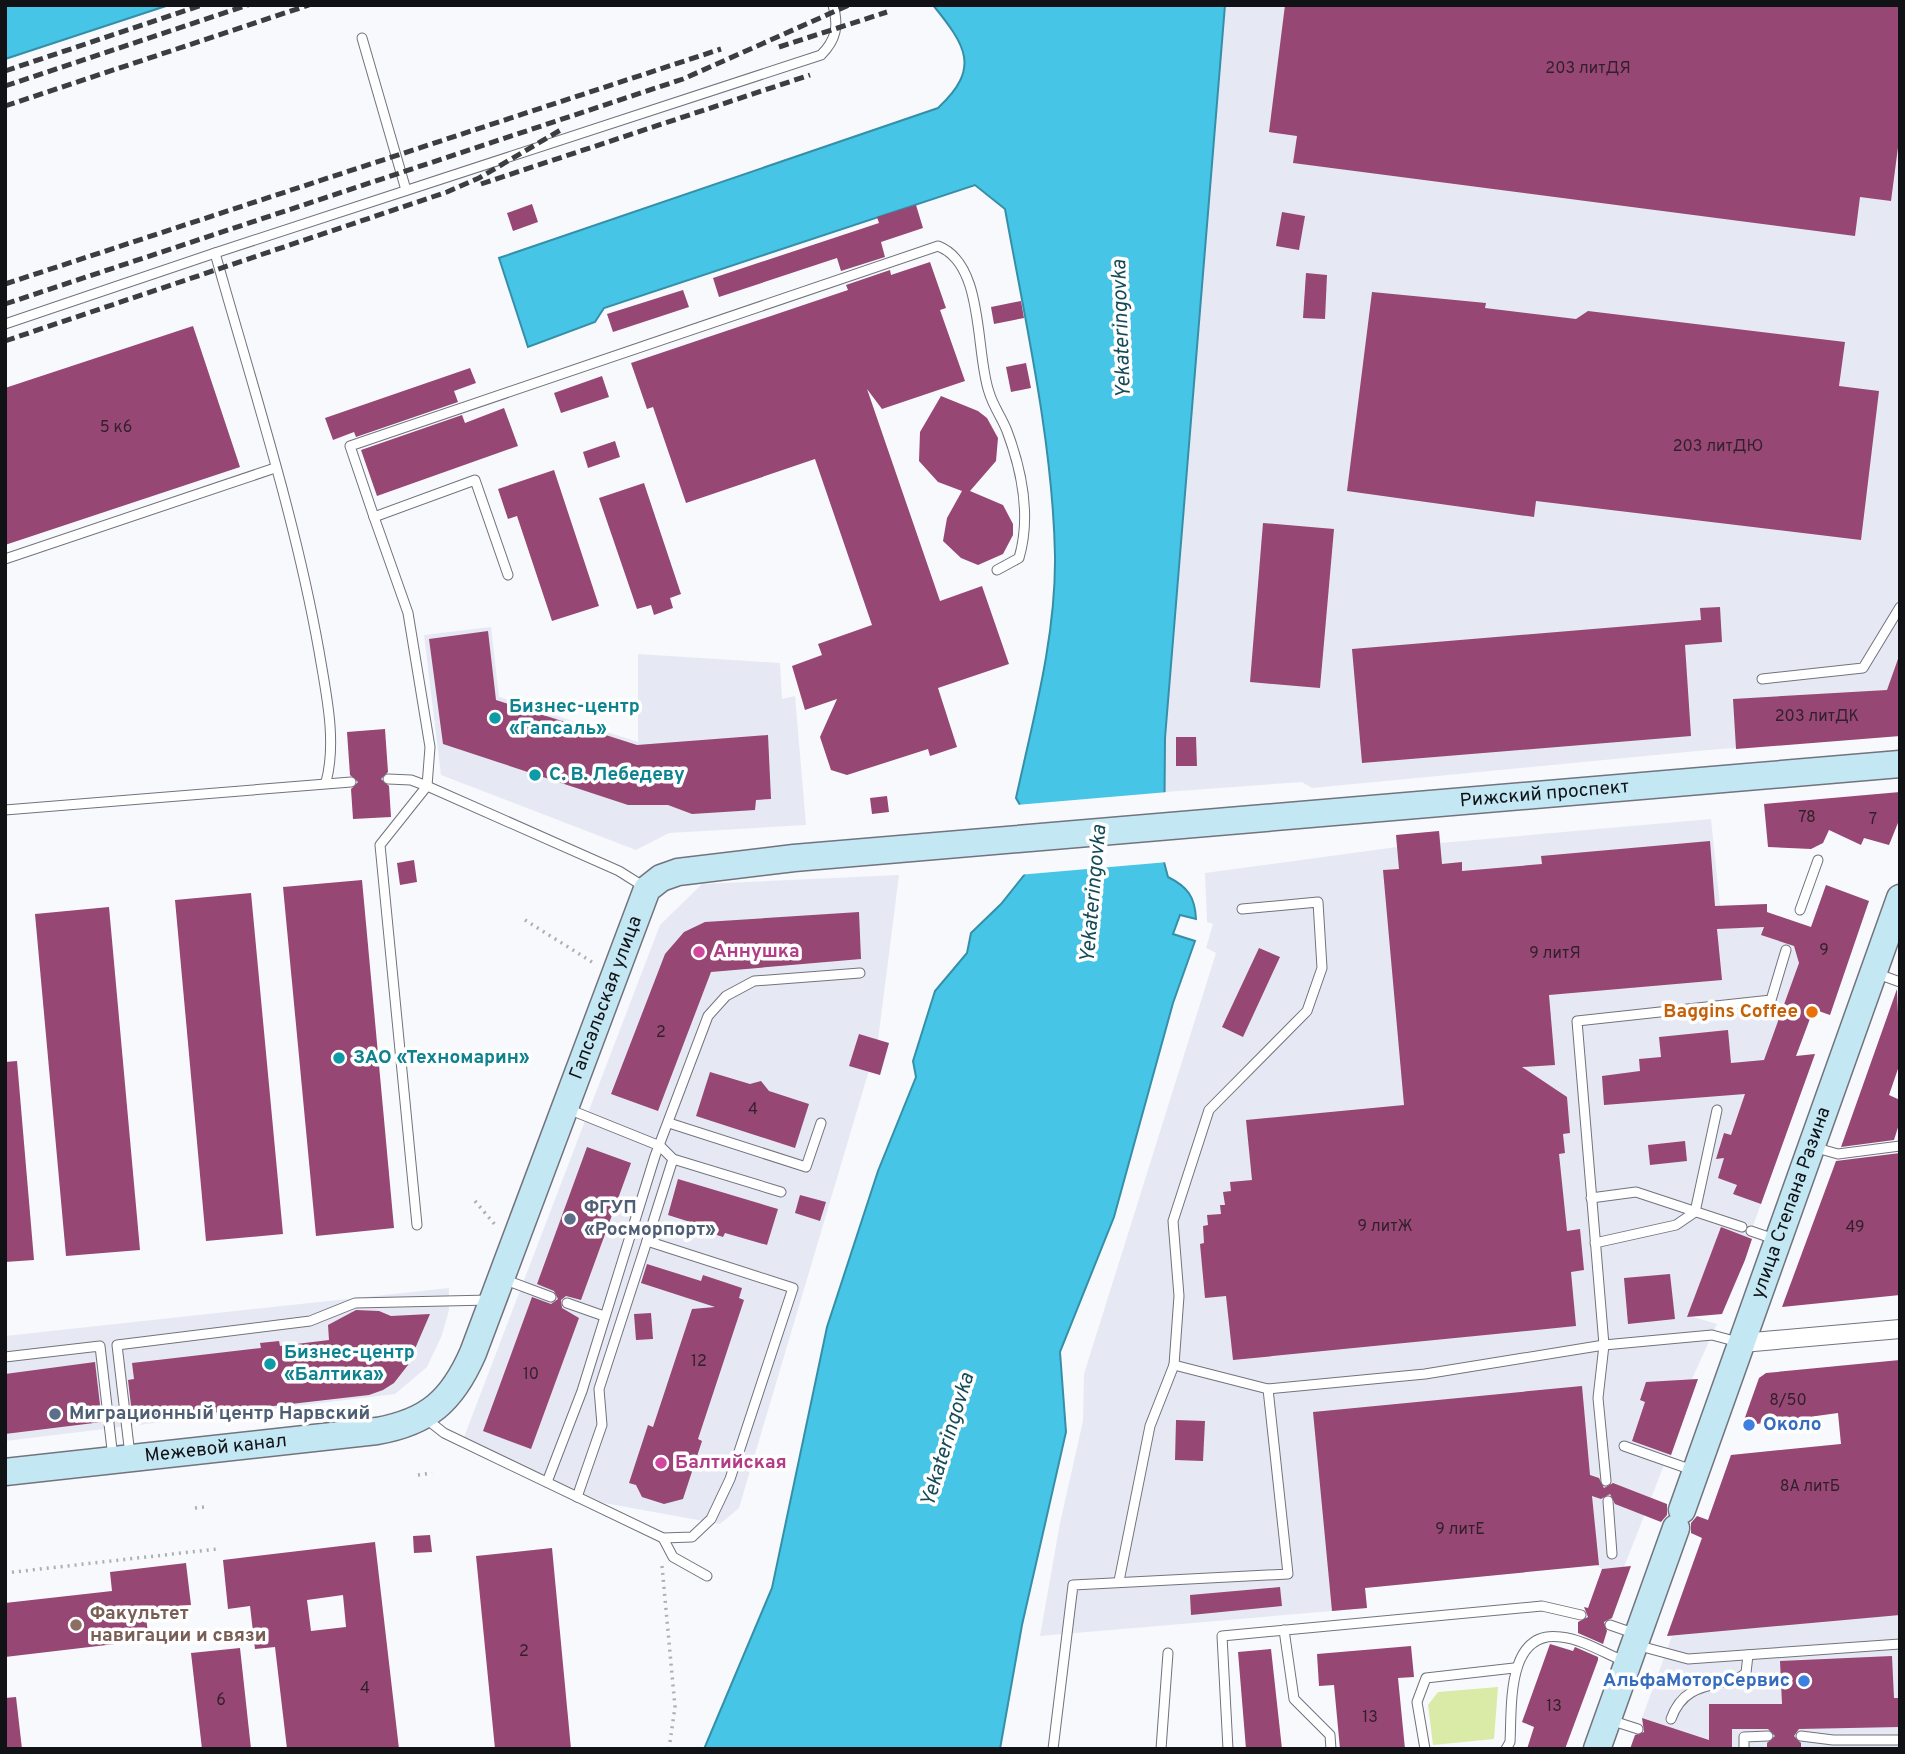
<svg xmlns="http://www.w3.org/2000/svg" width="1905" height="1754" viewBox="0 0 1905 1754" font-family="Overpass,sans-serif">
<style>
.built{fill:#e6e9f4}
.green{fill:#daeaa7}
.water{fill:#46c5e6;stroke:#368fa8;stroke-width:2}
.pier{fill:#f8f9fd}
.building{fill:#964773;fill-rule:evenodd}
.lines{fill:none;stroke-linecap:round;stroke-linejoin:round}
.lane-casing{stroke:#71737d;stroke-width:11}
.street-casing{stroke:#71737d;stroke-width:20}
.secondary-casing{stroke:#71737d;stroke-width:29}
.path{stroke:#aeafb3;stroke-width:3.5;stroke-dasharray:2 5;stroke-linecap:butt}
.lane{stroke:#fff;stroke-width:9}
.street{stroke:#fff;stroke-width:18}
.secondary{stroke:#c4e7f4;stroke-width:26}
.rail{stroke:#3c3d41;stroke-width:5;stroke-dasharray:10 5;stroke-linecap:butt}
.culture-dot{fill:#0f9aa8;stroke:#fff;stroke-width:2.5}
.hotel-dot{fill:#d1479c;stroke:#fff;stroke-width:2.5}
.food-dot{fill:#e8710a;stroke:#fff;stroke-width:2.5}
.service-dot{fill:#5c6f8a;stroke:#fff;stroke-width:2.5}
.shop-dot{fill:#3f7fe0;stroke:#fff;stroke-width:2.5}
.education-dot{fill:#8d6e63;stroke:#fff;stroke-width:2.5}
.labels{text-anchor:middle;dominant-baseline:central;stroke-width:7;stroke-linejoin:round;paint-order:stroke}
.number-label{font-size:16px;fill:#321f2d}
.culture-label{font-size:19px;font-weight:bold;fill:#0d838f;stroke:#fff;text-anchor:start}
.street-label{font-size:19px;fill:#111216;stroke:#fff}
.hotel-label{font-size:19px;font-weight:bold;fill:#b23c85;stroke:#fff;text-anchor:start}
.food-label{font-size:19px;font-weight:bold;fill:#c56008;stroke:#fff;text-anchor:end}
.service-label{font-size:19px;font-weight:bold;fill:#4e5e75;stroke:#fff;text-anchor:start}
.shop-label{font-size:19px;font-weight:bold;fill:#366cbe;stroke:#fff;text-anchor:start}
.education-label{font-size:19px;font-weight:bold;fill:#785e54;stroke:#fff;text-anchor:start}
.water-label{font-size:21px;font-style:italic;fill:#154b59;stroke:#fff}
</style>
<rect width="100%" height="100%" fill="#f8f9fd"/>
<!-- built -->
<g class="built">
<polygon points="1225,5 1900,5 1900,736 1708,750 1312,788 1302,782 1165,792 1165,738"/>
<polygon points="491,627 499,697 638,742 638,654 780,663 782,699 795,696 806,825 669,833 636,850 441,775 424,635"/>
<polygon points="1711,819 1720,906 1767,904 1767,914 1811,927 1826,885 1869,901 1830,1015 1817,1011 1814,1017 1810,1016 1796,1056 1815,1054 1749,1237 1752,1238 1722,1314 1693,1317 1717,1324 1692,1379 1696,1385 1671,1456 1668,1455 1624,1567 1602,1569 1595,1565 1365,1588 1367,1608 1040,1636 1060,1523 1083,1421 1084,1374 1216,953 1206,948 1213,924 1207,922 1205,873 1397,847 1396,835 1439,831 1441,843"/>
<polygon points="899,875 878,1040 739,1508 720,1524 604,1503 464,1437 660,925 702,884"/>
<polygon points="449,1288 449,1310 442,1335 427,1367 395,1394 5,1441 5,1336"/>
<polygon points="1900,1360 1900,1749 1712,1749 1712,1741 1642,1718 1672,1636 1667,1636 1731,1455 1841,1444 1834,1366"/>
</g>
<!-- green -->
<polygon class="green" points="1498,1687 1494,1739 1433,1745 1428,1705 1438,1692"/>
<!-- water -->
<g class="water">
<polygon points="5,5 169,5 5,59"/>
<path d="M933,5H1225L1165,738L1164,862L1168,877C1188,887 1195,897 1196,919L1180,915L1173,934L1195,941L1173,1003L1114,1217L1060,1352L1066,1432L1022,1625L1000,1749H704L772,1588L827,1327L878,1171L916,1077L913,1061L935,991L967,953L971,933L1001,904L1025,874L1020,805L1016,798C1033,720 1056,637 1055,556C1053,443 1025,320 1005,209L975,185L604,308L595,322L528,347L499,258L938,108C981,68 966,46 933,5Z"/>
</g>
<!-- pier -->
<polygon class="pier" points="1168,792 1168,862 1018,875 1022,872 1016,805"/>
<!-- building -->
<g class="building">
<polygon points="1285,5 1900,5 1900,132 1891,201 1860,197 1855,236 1293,163 1297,136 1269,132"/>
<polygon points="532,204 538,222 513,231 507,213"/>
<polygon points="916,205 923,228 881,242 885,257 841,271 837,258 719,297 713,278 879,223 877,217"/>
<polygon points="1282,212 1305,216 1299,250 1276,246"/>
<polygon points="930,262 946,308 940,310 965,381 882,409 867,389 940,601 982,586 1009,664 938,688 957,747 930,756 928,749 847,775 831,770 820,737 837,699 805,710 792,666 822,655 818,644 872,625 815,459 686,503 653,407 647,409 631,363 848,290 846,285 890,270 891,275"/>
<polygon points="1306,273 1327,275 1325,319 1303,318"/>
<polygon points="683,290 689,307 613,332 607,314"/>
<polygon points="1372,292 1486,303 1485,308 1576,319 1588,311 1845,342 1839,386 1879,391 1861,540 1536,501 1534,517 1347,491"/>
<polygon points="1021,301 1024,318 994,324 991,307"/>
<polygon points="193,326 240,467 5,545 5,388"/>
<polygon points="1026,363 1031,388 1011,392 1006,367"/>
<polygon points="470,368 476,383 454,391 458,402 356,437 354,432 333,440 325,418"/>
<polygon points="602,376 609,397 561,413 554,393"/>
<polygon points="941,396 978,411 987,418 998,438 996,461 970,491 1003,505 1013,524 1013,535 1003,554 978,565 961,558 943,541 947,518 962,491 938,482 919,461 920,432"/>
<polygon points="504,408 518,446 377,496 361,450 462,415 465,423"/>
<polygon points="615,441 620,457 588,468 583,452"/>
<polygon points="554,470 599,606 552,621 517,516 508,519 498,489"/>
<polygon points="644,483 681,594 670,598 673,608 654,615 651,605 637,609 599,498"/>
<polygon points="1263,523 1334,529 1320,688 1250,682"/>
<polygon points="1720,607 1722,642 1685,645 1691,736 1362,763 1352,649 1701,620 1700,608"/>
<polygon points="488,631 496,700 637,745 768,735 771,799 756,800 755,810 692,814 668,805 628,805 443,744 429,639"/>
<polygon points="1898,659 1900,736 1736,749 1733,699 1887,690"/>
<polygon points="385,729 388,772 381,779 389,786 391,817 353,819 351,789 358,782 350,775 347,732"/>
<polygon points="1176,737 1196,737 1197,766 1176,766"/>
<polygon points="1900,792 1900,818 1889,845 1864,838 1861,845 1829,830 1823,843 1811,849 1768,847 1764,804"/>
<polygon points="887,796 889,812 872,814 870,798"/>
<polygon points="1439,831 1442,864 1462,862 1462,871 1542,864 1541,856 1710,841 1715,906 1767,904 1767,912 1811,927 1826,885 1869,901 1830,1015 1816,1010 1814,1017 1811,1016 1796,1056 1815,1054 1761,1204 1733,1194 1737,1185 1718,1178 1724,1158 1716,1159 1724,1133 1731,1135 1745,1094 1604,1105 1602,1076 1640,1071 1639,1059 1661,1057 1659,1037 1728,1030 1731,1063 1764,1060 1799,963 1794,946 1761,935 1764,927 1717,929 1722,980 1549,995 1555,1065 1522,1067 1567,1097 1570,1133 1563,1134 1565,1153 1559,1154 1567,1231 1580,1229 1584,1270 1571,1272 1576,1326 1233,1360 1226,1296 1205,1298 1200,1244 1204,1243 1203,1226 1208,1225 1207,1215 1221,1214 1220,1205 1225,1205 1223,1192 1231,1191 1230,1182 1252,1180 1246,1120 1404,1105 1383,870 1399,869 1396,835"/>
<polygon points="414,860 417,882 400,885 397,863"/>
<polygon points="362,880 394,1228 316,1236 283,887"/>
<polygon points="251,893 283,1234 206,1241 175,900"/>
<polygon points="109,907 140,1250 66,1256 35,914"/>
<polygon points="859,912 861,959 711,972 658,1111 611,1094 665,954 684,932 705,922"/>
<polygon points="1259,948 1280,957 1243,1037 1222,1027"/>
<polygon points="1897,989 1900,1063 1889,1095 1900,1100 1900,1121 1894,1140 1841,1147"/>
<polygon points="859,1034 889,1043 880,1075 849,1066"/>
<polygon points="17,1061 34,1260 5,1262 5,1062"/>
<polygon points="710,1072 750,1084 761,1081 769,1091 809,1104 795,1148 696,1116"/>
<polygon points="1685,1141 1687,1161 1650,1165 1648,1145"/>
<polygon points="587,1147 631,1163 581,1300 566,1296 561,1300 562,1308 579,1318 531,1449 483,1431 532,1297 551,1304 558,1299 554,1291 537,1284"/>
<polygon points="1900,1153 1900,1295 1782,1307 1836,1161"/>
<polygon points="678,1179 778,1209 767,1245 725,1233 723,1237 708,1232 709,1228 668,1215"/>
<polygon points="800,1195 826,1202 820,1221 795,1213"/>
<polygon points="1721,1227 1752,1239 1745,1260 1722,1314 1687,1317"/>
<polygon points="647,1264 701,1281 703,1275 742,1288 739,1298 744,1300 698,1439 702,1441 683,1499 664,1504 642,1497 636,1485 629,1483 648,1425 653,1427 692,1309 715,1307 641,1283"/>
<polygon points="1670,1274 1675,1319 1628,1324 1624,1278"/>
<polygon points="356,1310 379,1311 391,1316 430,1314 408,1365 394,1383 383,1390 369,1395 133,1422 128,1380 134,1379 132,1363 261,1348 260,1343 279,1341 280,1346 329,1340 328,1325"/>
<polygon points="651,1313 653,1339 636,1340 634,1314"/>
<polygon points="1900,1360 1900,1615 1667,1636 1702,1538 1691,1533 1691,1523 1697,1516 1708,1520 1731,1455 1841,1444 1838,1413 1742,1426 1759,1378 1766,1373"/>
<polygon points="95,1362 102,1422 5,1434 5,1374"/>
<polygon points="1698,1379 1671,1455 1632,1441 1645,1402 1640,1400 1646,1382"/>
<polygon points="1582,1386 1590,1475 1599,1478 1604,1488 1613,1483 1667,1504 1667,1515 1661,1522 1615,1504 1610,1494 1601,1499 1592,1496 1599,1565 1365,1588 1367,1608 1332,1611 1313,1412"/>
<polygon points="1176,1420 1205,1421 1203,1461 1175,1460"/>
<polygon points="430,1535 432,1552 414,1553 413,1536"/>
<path d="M375,1542L399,1749H287L275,1647L255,1649L250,1606L228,1609L223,1560ZM343,1595L346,1627L311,1631L307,1600Z"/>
<polygon points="552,1548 571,1749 495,1749 476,1556"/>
<polygon points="186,1563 191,1605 145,1610 149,1640 5,1657 5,1603 112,1591 110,1572"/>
<polygon points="1631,1566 1612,1618 1604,1622 1607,1631 1603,1644 1578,1633 1578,1622 1588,1617 1584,1607 1588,1608 1602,1569"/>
<polygon points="1280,1587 1282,1606 1191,1615 1190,1595"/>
<polygon points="1550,1644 1573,1651 1575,1647 1598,1657 1598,1660 1565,1749 1527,1749 1534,1727 1522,1722"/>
<polygon points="1411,1646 1414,1677 1398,1678 1405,1749 1340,1749 1334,1685 1319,1686 1317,1654"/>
<polygon points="240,1648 251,1749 202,1749 191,1653"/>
<polygon points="1271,1649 1282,1749 1246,1749 1238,1652"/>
<polygon points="1892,1656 1894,1698 1900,1698 1900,1727 1799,1729 1794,1736 1801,1743 1801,1749 1767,1749 1767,1743 1775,1736 1768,1729 1732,1729 1732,1749 1630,1749 1635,1735 1644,1732 1642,1718 1709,1740 1709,1704 1782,1704 1780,1661"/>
<polygon points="16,1697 22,1749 5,1749 5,1698"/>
</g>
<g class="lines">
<!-- lane casing -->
<g class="lane-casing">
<g id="lane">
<polyline points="362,38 406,190"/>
<polyline points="5,324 215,253"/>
<path d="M374,517L350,446L938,246C985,264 975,352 989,392C993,406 1002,418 1007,431C1022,471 1031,517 1019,558L997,570"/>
<polyline points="5,559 275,468"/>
<polyline points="1762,679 1863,668 1900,607"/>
<polyline points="388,779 411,780 427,786 619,871 646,888"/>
<path d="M326,782C337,741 326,693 319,651C295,516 252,385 215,253L821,55C836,40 839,26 833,5"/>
<polyline points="5,810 351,782"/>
<polyline points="1242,909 1318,902 1322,968 1307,1011 1209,1110 1173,1221 1179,1296 1174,1365 1268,1389 1425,1374 1604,1345 1712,1335 1738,1342"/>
<polyline points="1800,910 1818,860"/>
<polyline points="1875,973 1900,982"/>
<polyline points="568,1109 660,1146 673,1159 781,1192"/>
<polyline points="669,1123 806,1167 821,1123"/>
<polyline points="1813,1147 1838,1154 1900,1146"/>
<polyline points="1591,1198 1636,1192 1742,1227"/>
<polyline points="417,1225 380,845 427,786 430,747 408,613 374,517 475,480 508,575"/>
<polyline points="1751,1231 1777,1240"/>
<polyline points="1595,1243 1676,1225 1695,1212 1717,1110"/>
<polyline points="503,1279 551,1297"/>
<polyline points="567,1303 604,1316"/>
<polyline points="5,1357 100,1346 113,1458"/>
<polyline points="425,1418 444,1433 663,1538 692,1537 711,1519 730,1479 793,1288 647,1241 673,1159"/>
<polyline points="1624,1446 1695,1471"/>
<polyline points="130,1455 117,1345 310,1321 355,1303 490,1300"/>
<polyline points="1606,1481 1598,1398 1604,1345 1577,1021 1771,1000 1786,950"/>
<polyline points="547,1482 582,1391 655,1156 708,1016 726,996 754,981 860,973"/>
<polyline points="577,1497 602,1425 599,1389 647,1241"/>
<polyline points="1608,1501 1612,1554"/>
<polyline points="663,1538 673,1557 707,1576"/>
<polyline points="1119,1581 1150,1426 1174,1365"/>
<polyline points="1610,1625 1636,1634"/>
<polyline points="1284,1630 1294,1699 1330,1735 1331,1749"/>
<polyline points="1636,1645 1688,1659 1900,1644"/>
<path d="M1671,1719C1683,1685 1708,1687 1739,1678L1746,1673L1748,1655"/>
<polyline points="1610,1720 1638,1729"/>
<polyline points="1801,1736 1833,1740 1900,1740"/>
<polyline points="1053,1749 1073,1585 1288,1574 1268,1389"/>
<polyline points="1161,1749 1168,1653"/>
<polyline points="1228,1749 1222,1636 1542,1606 1581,1615"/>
<polyline points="1425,1749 1417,1702 1426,1678 1514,1668"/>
<path d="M1506,1749L1510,1742C1512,1707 1506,1629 1561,1637C1582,1639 1606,1654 1626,1662"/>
<polyline points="1744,1749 1744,1737 1768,1736"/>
</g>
</g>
<!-- street casing -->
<g class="street-casing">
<polyline id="street" points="1742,1343 1900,1329"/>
</g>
<!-- secondary casing -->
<g class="secondary-casing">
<g id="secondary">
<path id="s1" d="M5,1472L377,1431C428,1422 452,1401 473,1353L647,889L661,878L678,872L794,858L1900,764"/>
<path id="s2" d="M1682,1510L1900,898"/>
<polyline points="1597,1749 1676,1528"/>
</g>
</g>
<!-- path -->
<g class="path">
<polyline points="525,920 592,962"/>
<polyline points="475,1201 496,1226"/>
<polyline points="418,1475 432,1473"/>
<polyline points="195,1508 204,1507"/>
<polyline points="662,1566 675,1707 669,1749"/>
<polyline points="5,1573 217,1549"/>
</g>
<!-- lane -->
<use href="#lane" class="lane"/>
<!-- street -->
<use href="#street" class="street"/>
<!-- secondary -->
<use href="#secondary" class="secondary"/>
<!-- rail -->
<g class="rail">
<polyline points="779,47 887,12"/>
<polyline points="5,71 202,5"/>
<polyline points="5,86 248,5"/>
<polyline points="5,106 309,5"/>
<polyline points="481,184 810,75"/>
<polyline points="5,284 721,49"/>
<polyline points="5,304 683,79 849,5"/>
<polyline points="5,341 447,192 479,178 564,128"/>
</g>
</g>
<!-- markers -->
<g class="culture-dot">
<circle cx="495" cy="718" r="7"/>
<circle cx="535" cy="775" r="7"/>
<circle cx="339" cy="1058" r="7"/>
<circle cx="270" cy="1364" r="7"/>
</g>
<g class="hotel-dot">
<circle cx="699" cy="952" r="7"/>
<circle cx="661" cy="1463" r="7"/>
</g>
<circle class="food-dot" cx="1812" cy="1012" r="7"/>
<g class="service-dot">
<circle cx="570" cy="1219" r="7"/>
<circle cx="55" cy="1414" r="7"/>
</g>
<g class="shop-dot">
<circle cx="1749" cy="1425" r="7"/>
<circle cx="1804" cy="1681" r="7"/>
</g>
<circle class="education-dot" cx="76" cy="1625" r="7"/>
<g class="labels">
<!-- number labels -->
<g class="number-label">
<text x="1588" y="69">203 литДЯ</text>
<text x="116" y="428">5 к6</text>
<text x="1718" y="447">203 литДЮ</text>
<text x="1817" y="717">203 литДК</text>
<text x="1807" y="818">78</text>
<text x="1873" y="820">7</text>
<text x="1824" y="951">9</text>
<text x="1555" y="954">9 литЯ</text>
<text x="661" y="1033">2</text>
<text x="753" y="1110">4</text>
<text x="1385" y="1227">9 литЖ</text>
<text x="1855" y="1228">49</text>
<text x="699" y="1362">12</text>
<text x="531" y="1375">10</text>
<text x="1788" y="1401">8/50</text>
<text x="1810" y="1487">8А литБ</text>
<text x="1460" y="1530">9 литЕ</text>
<text x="524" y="1652">2</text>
<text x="365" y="1689">4</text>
<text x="221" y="1701">6</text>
<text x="1554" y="1707">13</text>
<text x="1370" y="1718">13</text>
</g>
<!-- culture labels -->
<g class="culture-label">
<text x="509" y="707">Бизнес-центр<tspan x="509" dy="22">«Гапсаль»</tspan></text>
<text x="549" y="775">С. В. Лебедеву</text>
<text x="353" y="1058">ЗАО «Техномарин»</text>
<text x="284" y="1353">Бизнес-центр<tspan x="284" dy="22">«Балтика»</tspan></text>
</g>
<!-- street labels -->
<g class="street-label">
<text stroke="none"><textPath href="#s1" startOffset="1906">Рижский проспект</textPath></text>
<text stroke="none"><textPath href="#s1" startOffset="884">Гапсальская улица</textPath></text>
<text stroke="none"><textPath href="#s2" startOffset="326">улица Степана Разина</textPath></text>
<text stroke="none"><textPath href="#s1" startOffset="212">Межевой канал</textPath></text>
</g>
<!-- hotel labels -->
<g class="hotel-label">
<text x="713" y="952">Аннушка</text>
<text x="675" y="1463">Балтийская</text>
</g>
<!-- food labels -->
<g class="food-label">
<text x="1798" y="1012">Baggins Coffee</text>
</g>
<!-- service labels -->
<g class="service-label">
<text x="584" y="1208">ФГУП<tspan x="584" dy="22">«Росморпорт»</tspan></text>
<text x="69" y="1414">Миграционный центр Нарвский</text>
</g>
<!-- shop labels -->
<g class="shop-label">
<text x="1763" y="1425">Около</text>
<text x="1790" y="1681" text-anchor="end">АльфаМоторСервис</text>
</g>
<!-- education labels -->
<g class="education-label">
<text x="90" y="1614">Факультет<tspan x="90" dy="22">навигации и связи</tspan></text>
</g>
<!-- water labels -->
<g class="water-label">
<text transform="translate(1122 329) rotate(-92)">Yekateringovka</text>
<text transform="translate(1094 894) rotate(-85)">Yekateringovka</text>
<text transform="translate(948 1440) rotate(-73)">Yekateringovka</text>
</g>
</g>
<!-- border -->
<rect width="1905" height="1754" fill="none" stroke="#111216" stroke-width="14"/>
</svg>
